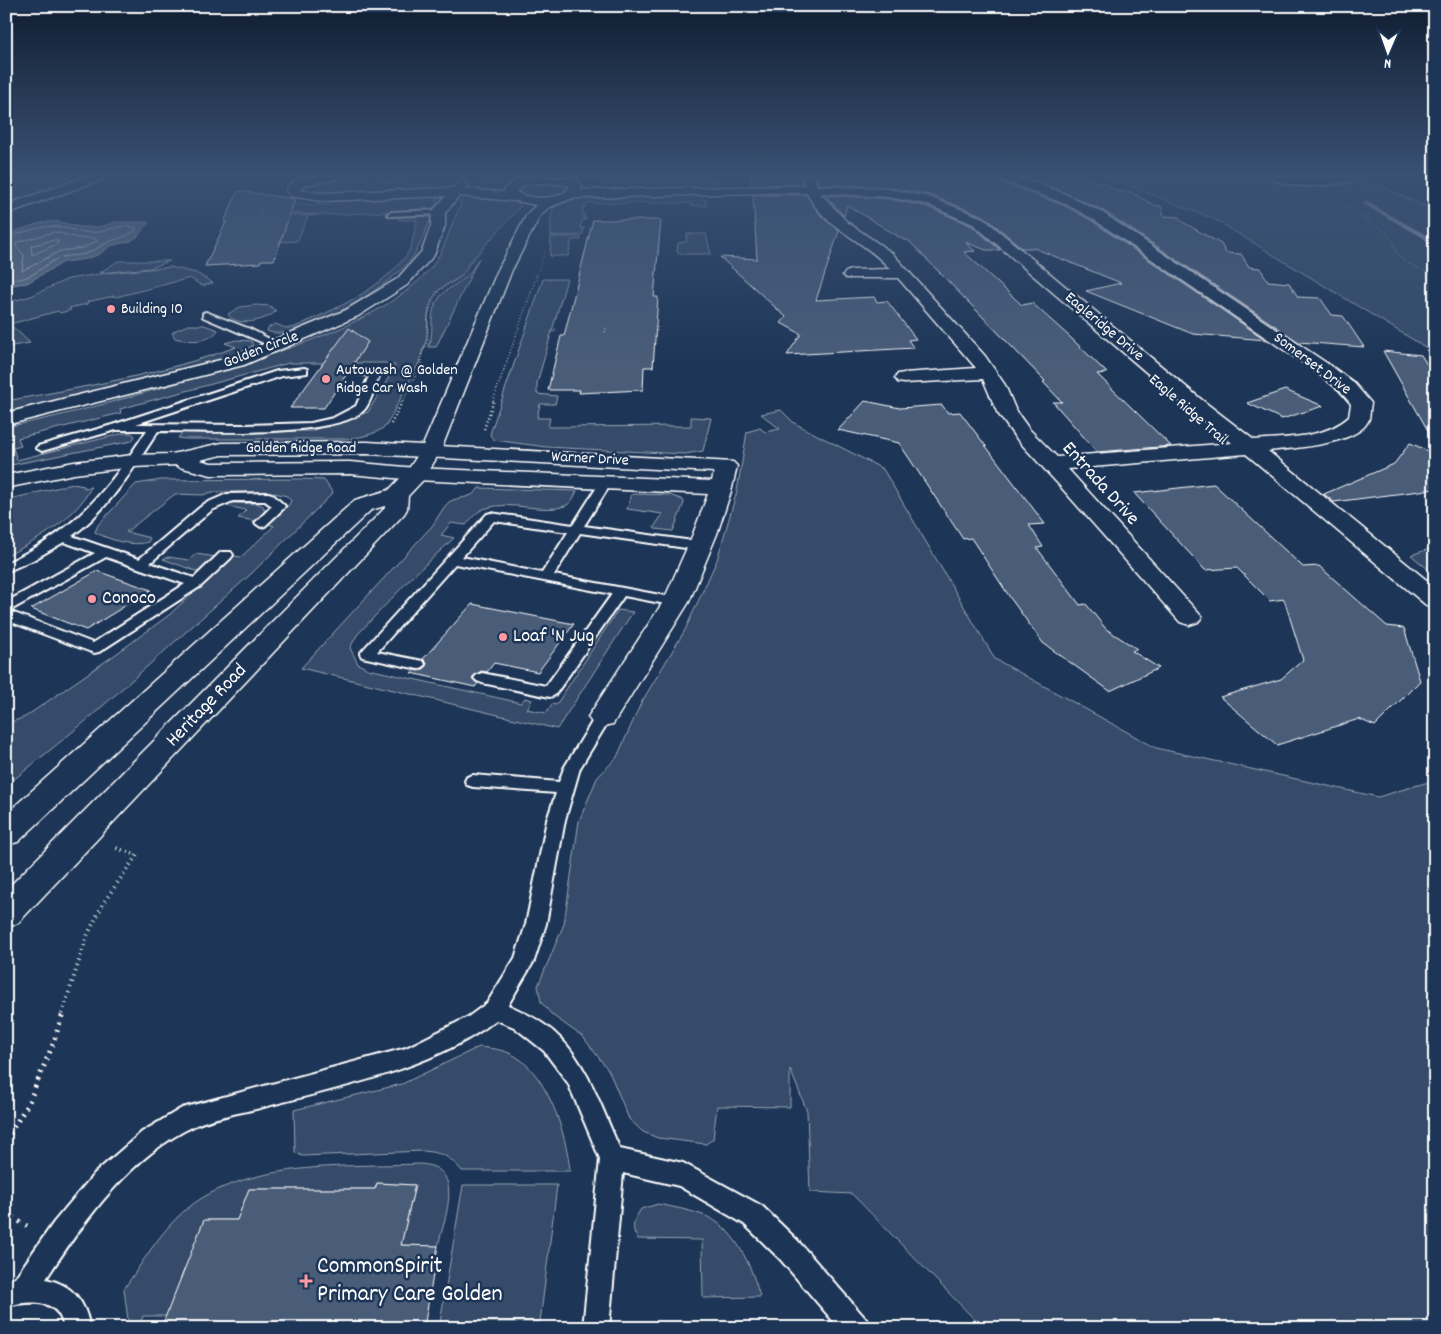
<svg xmlns="http://www.w3.org/2000/svg" width="1441" height="1334" viewBox="0 0 1441 1334" font-family="Dekko,sans-serif">
<style>
.green{fill:#364b69;stroke:#9aa5b4}
.water{fill:#617289;stroke:#a0aab8}
.lines{fill:none;stroke-linecap:round;stroke-linejoin:round}
.shore{stroke:#c0c7d0;stroke-width:1}
.stream{fill:#a0aab8;fill-rule:evenodd}
.building{fill:#4a5d79;stroke:#fff}
.lane-casing{stroke:#fff;stroke-width:4}
.street-casing{stroke:#fff;stroke-width:3}
.secondary-casing{stroke:#fff;stroke-width:3}
.path-far4{stroke:#fff;stroke-width:1;stroke-dasharray:0.5 2;stroke-linecap:butt}
.path-far3{stroke:#fff;stroke-width:2;stroke-dasharray:0.5 2.5;stroke-linecap:butt}
.path-far2{stroke:#fff;stroke-width:2.5;stroke-dasharray:1 3;stroke-linecap:butt}
.path-far1{stroke:#fff;stroke-width:4;stroke-dasharray:1 4.5;stroke-linecap:butt}
.path{stroke:#fff;stroke-width:5;stroke-dasharray:2 5.5;stroke-linecap:butt}
.lane{fill:#1d3557;fill-rule:evenodd}
.street{fill:#1d3557;fill-rule:evenodd}
.secondary{fill:#1d3557;fill-rule:evenodd}
.poi-dot{fill:#ff9aa2;stroke:#1d3557;stroke-width:2}
.labels{text-anchor:middle;dominant-baseline:central;stroke-width:5;stroke-linejoin:round;paint-order:stroke}
.far-poi-label{font-size:16px;fill:#fff;stroke:#1d3557;text-anchor:start}
.far-street-label{font-size:16px;fill:#fff;stroke:#1d3557}
.street-label{font-size:20px;fill:#fff;stroke:#1d3557}
.poi-label{font-size:20px;fill:#fff;stroke:#1d3557;text-anchor:start}
.near-poi-label{font-size:24px;fill:#fff;stroke:#1d3557;text-anchor:start}
</style>
<rect width="100%" height="100%" fill="#1d3557"/>
<filter id="ink" filterUnits="userSpaceOnUse"><feTurbulence type="fractalNoise" baseFrequency=".02" numOctaves="2"/><feDisplacementMap in="SourceGraphic" scale="10" xChannelSelector="R" yChannelSelector="G"/><feConvolveMatrix kernelMatrix="1 2 1 2 8 2 1 2 1" color-interpolation-filters="sRGB"/></filter>
<g filter="url(#ink)">
<!-- green -->
<g class="green">
<polygon points="19,176 92,176 6,208 6,181"/>
<polygon points="475,176 529,176 503,183 488,183 476,180"/>
<polygon points="573,176 702,176 723,182 602,182 577,179"/>
<polygon points="1103,176 1222,176 1237,182 1376,184 1435,211 1435,353 1214,219"/>
<path d="M340,178L431,186L442,188L325,194L308,192L304,188C309,179 330,179 340,178Z"/>
<path d="M539,182L560,183L565,186V190C556,200 534,199 522,193L525,186Z"/>
<path d="M474,196C487,197 513,195 521,206L468,264C461,283 448,280 437,292C425,308 429,323 426,341C425,348 420,355 419,363L386,426C375,435 358,438 344,439H186L178,438L182,433L190,431H311L368,412L395,367L394,365L385,363H289L120,409L121,413L18,438L21,446L13,448L17,460L124,433H131L135,436L132,441L6,466V427C74,414 141,394 207,374C273,354 384,323 430,269C446,250 449,226 461,205L460,201L464,198Z"/>
<path d="M589,196H700L706,201V206H691V203H587L581,213L585,214L583,219H587L582,221L580,228H584L582,235L551,236C551,228 550,218 552,211C556,200 579,197 589,196Z"/>
<polygon points="426,197 438,198 435,207 424,210 326,215 273,213 279,203 330,205 331,199"/>
<polygon points="270,215 318,215 308,216 297,241 274,242"/>
<path d="M423,216L431,218C424,234 419,250 408,263C388,286 297,345 267,331L268,328L275,324C279,325 286,329 290,328C295,328 303,323 308,321C343,306 382,287 406,256C413,247 414,231 417,220H399V217Z"/>
<polygon points="687,234 706,234 711,254 682,254 677,252 678,243 686,242"/>
<polygon points="551,237 581,237 581,240 572,240 568,256 550,256"/>
<path d="M479,258L436,347H428C435,334 429,319 435,305C443,288 453,288 466,277C472,272 474,264 479,258Z"/>
<polygon points="118,261 170,261 150,268 99,273"/>
<polygon points="171,267 196,273 213,283 202,286 190,278 116,297 114,296 87,302 88,304 69,308 71,310 60,313 58,311 10,324 30,343 6,347 6,303 31,296 68,279 106,273"/>
<polygon points="543,279 567,279 537,383 537,394 557,396 555,404 540,404 537,418 550,418 548,427 691,426 691,417 711,418 703,451 685,454 546,447 494,440 490,435 491,431"/>
<path d="M256,305L270,306L276,311C267,321 235,328 228,314L240,307Z"/>
<path d="M188,325H204L218,330C210,343 188,342 175,338L172,333L176,330Z"/>
<path d="M236,340L251,341L253,345C236,358 195,366 173,371C118,386 62,401 6,413V401C84,387 162,374 236,347L225,343Z"/>
<polygon points="781,410 794,423 883,469 995,659 1156,748 1378,797 1435,780 1435,1328 983,1328 852,1194 810,1192 807,1111 790,1069 790,1107 717,1106 713,1139 706,1144 658,1138 643,1132 629,1119 609,1071 583,1037 552,1015 541,1002 538,986 564,924 579,821 597,778 617,757 641,703 685,630 717,560 737,491 747,432 760,428 765,432 780,429 761,414"/>
<path d="M299,479L324,480L333,493L251,574L87,720L6,786V724L25,717L116,654L169,615L233,556L241,557L274,526L268,524L288,506L291,501L287,496L270,492H212L203,495L175,494L126,532L150,538L148,542C133,547 109,540 95,532L98,525L136,484L161,480Z"/>
<path d="M73,484L84,486V488L91,487C77,518 35,542 6,556V500Z"/>
<path d="M479,488L577,491C574,497 571,504 565,506C544,514 510,500 487,508C477,510 472,518 466,525L451,523L441,535L454,538L413,576L357,635L350,648L358,664L368,669L521,703L525,698L532,700L527,709L546,713L552,704L556,705L618,610L633,612L557,729L301,668L432,526C437,519 443,507 449,502C458,496 472,500 479,488Z"/>
<polygon points="632,494 670,495 683,500 684,503 673,531 655,529 654,527 663,514 627,509"/>
<polygon points="231,503 259,504 263,506 265,511 256,521 238,518 246,510 226,506"/>
<polygon points="1435,547 1435,575 1411,555"/>
<polygon points="196,554 216,557 198,572 163,559 168,557 189,560"/>
<path d="M479,1047C488,1048 500,1049 509,1053C546,1068 567,1135 570,1171H462C449,1156 443,1153 423,1151L302,1156L295,1152L294,1110L402,1084Z"/>
<path d="M419,1164C466,1166 445,1216 438,1246L401,1245L415,1185L377,1183L375,1189H249L237,1220H204L166,1316H143L139,1328H129L124,1289C142,1263 160,1232 184,1211C244,1160 345,1167 419,1164Z"/>
<polygon points="463,1185 557,1185 540,1322 440,1322"/>
<path d="M658,1204C673,1207 689,1210 703,1215C735,1226 752,1267 760,1297L703,1298L702,1240L638,1239C630,1228 634,1220 641,1209Z"/>
</g>
<!-- water -->
<polygon class="water" points="55,221 80,227 99,227 115,222 149,222 138,236 131,241 110,246 100,254 86,259 64,262 27,283 11,285 6,282 6,267 14,258 6,258 6,234 40,223"/>
<g class="lines">
<!-- shore -->
<g class="shore">
<polygon points="55,232 78,238 95,238 97,241 83,248 60,251 22,271 24,255 16,246 16,243"/>
<path d="M6,238C18,234 31,229 44,227C63,224 80,235 99,232C111,230 125,222 137,229C128,237 120,237 109,242C101,245 94,251 85,254C78,256 69,255 62,257C42,264 29,285 6,278"/>
<polygon points="55,240 58,241 57,244 32,255 31,246"/>
</g>
<!-- stream -->
<polygon class="stream" points="1365,201 1428,236 1435,248 1435,256 1424,238 1363,204"/>
</g>
<!-- building -->
<g class="building">
<polygon points="751,176 800,176 802,184 752,185"/>
<polygon points="816,176 995,176 998,181 1065,206 1092,221 1266,340 1193,334 1086,291 1121,283 1034,248 1022,248 984,216 930,195 888,187 818,184"/>
<polygon points="1016,176 1083,176 1095,182 1104,183 1120,192 1129,191 1154,205 1161,206 1164,216 1179,217 1181,221 1221,244 1226,253 1241,254 1249,267 1260,268 1268,281 1289,283 1298,297 1320,298 1332,315 1343,316 1364,347 1299,342 1104,211 1052,187"/>
<polygon points="238,191 295,199 276,255 274,260 261,260 260,263 205,266 226,222 224,222"/>
<polygon points="753,195 806,195 822,217 839,231 816,300 874,297 877,302 887,301 916,339 908,340 914,348 787,355 801,334 781,323 786,317 720,257 757,259"/>
<polygon points="825,195 888,199 925,206 972,226 1000,250 986,250 965,242 975,251 964,252 1022,305 1032,303 1071,338 1107,373 1097,374 1171,446 1097,452 1053,402 1062,402 1043,382 1045,381 908,240 904,240 847,205 844,216"/>
<polygon points="593,220 661,220 654,297 658,297 653,367 644,367 643,390 579,393 580,390 548,390 561,336 564,336"/>
<polygon points="349,328 368,342 324,408 290,408"/>
<polygon points="1383,351 1421,355 1435,377 1435,443"/>
<polygon points="1285,390 1323,406 1282,419 1247,403"/>
<polygon points="865,401 900,408 942,405 948,413 960,412 1045,524 1029,525 1043,547 1037,548 1080,605 1086,604 1106,629 1137,649 1132,651 1159,668 1110,691 1043,643 1011,599 971,538 963,539 899,443 838,430"/>
<polygon points="1410,443 1435,454 1435,489 1334,502 1324,494 1394,464"/>
<polygon points="1214,484 1303,567 1319,566 1387,626 1404,628 1420,681 1375,726 1359,719 1277,745 1220,697 1281,679 1303,660 1284,599 1270,601 1237,568 1205,570 1134,493"/>
<polygon points="97,571 151,590 86,630 31,609"/>
<polygon points="472,604 574,624 538,672 494,663 487,672 481,671 473,677 473,679 478,683 475,687 411,673 414,670 419,671 425,668 427,663 423,659"/>
<polygon points="377,1183 415,1185 401,1245 438,1246 424,1328 161,1328 204,1220 237,1220 249,1189 375,1189"/>
</g>
<g class="lines">
<!-- lane casing -->
<g class="lane-casing">
<g id="lane">
<polygon points="439,210 443,212 442,214 391,216 387,214 391,212"/>
<polygon points="206,312 250,329 281,345 276,348 273,347 203,317 203,313"/>
<path d="M304,368L307,369V373L282,376L136,424L244,425L311,423L333,418L356,406L369,376L355,373V369L375,371L380,374C375,384 372,400 365,409C340,439 198,431 158,431C134,468 108,510 72,536L139,559L204,504L227,494L268,493L272,494L285,506L283,509L265,526L261,527L255,523L272,506L265,501H233L212,510L150,563L194,578L221,552H231L233,555L231,558L201,586L99,652L94,653L6,620V602L95,553L64,542L33,560L6,572V563C76,531 105,493 147,430H116L42,451L36,448L38,446L112,425L277,371ZM106,557L185,584L93,643L9,611Z"/>
<path d="M606,478L612,482L584,526L700,542L706,546L700,550L580,533L554,575L676,598L683,602L681,605L676,606L624,596L555,695L550,697L482,683L477,681L474,678L477,675L482,673L546,686L612,594L455,564L377,652L423,661L425,664L423,667L418,669L362,657L360,654L362,651L487,514L491,513L573,525L602,479ZM494,521L568,532L542,573L462,557Z"/>
<path d="M603,712L609,713L611,717L580,768L565,820L546,924L534,961L508,1005C526,1013 546,1023 560,1038C589,1067 603,1112 620,1149L683,1163L762,1206L798,1241L866,1319L870,1328H839L780,1259L744,1224L679,1186L623,1173L609,1328H583L600,1159L568,1083L544,1051L514,1027L496,1020C434,1069 336,1088 260,1108C240,1113 213,1117 194,1126C130,1156 84,1221 46,1279C73,1285 85,1301 90,1328H64C58,1297 31,1301 6,1306V1280L15,1278L54,1222L95,1173L142,1132L182,1108L406,1048L468,1017L487,1003L515,958L526,924L547,820L556,793L473,787L467,785L465,781L467,777L473,775L559,782L564,768L595,717L597,713Z"/>
</g>
</g>
<!-- street casing -->
<g class="street-casing">
<g id="street">
<polygon points="88,176 105,176 103,179 6,214 6,205"/>
<path d="M313,176H338L336,179L305,185L299,190L321,193L453,188L458,182L462,181L468,185L465,189L514,193L520,197L514,201L459,196L445,213V226L434,255L407,285L358,316L244,365L6,425V413L232,357L346,310L397,279L422,251L431,226L432,212L446,196L321,201L290,196L286,189C293,180 302,178 313,176Z"/>
<path d="M802,176H814L817,186L888,189L929,197L983,218L1202,400L1254,440C1286,437 1324,439 1349,417L1351,404L1339,390L1319,374L1093,219L1066,204L999,179L997,176C1032,176 1072,197 1103,213L1331,366L1353,382L1371,403C1370,408 1370,414 1369,419C1360,445 1292,448 1268,451L1435,587V608L1426,605L1246,454L1068,469L1202,617L1198,622L1189,625L1180,622L1059,485L1015,437L997,412L983,379L904,383L898,382L895,378L898,374L904,373L976,368L898,278H846L843,275L846,272L851,270L890,269C866,241 824,228 807,193C729,192 650,197 572,198L566,194L572,190L805,186ZM820,193L888,197L926,204L973,224L1188,408L1232,443L1057,457L1029,429L1016,411L1005,385L985,356L892,253L847,222Z"/>
<path d="M1270,176L1305,178L1363,176L1361,179C1341,184 1286,193 1270,176Z"/>
<path d="M367,442L733,462L737,466L732,488L717,534L689,602L613,724L603,726L593,724L588,717L663,602L693,534L708,494L416,480L350,474L211,475L179,467L177,465L133,467L74,474L6,488V475L74,462L133,455L172,454L222,443ZM367,454L714,472L712,481L416,468L350,462L211,463L200,460L222,455Z"/>
</g>
</g>
<!-- secondary casing -->
<g class="secondary-casing">
<path id="secondary" d="M537,176L576,179L582,186L575,197L548,208L540,216L512,270L441,450L424,479L408,496L407,509L404,514L18,923L6,927V890L385,508V506L371,510L18,842L6,845V814L355,500L389,490L408,470L421,450L498,270L527,214L536,205L511,200L504,193L505,188L517,179ZM542,183L568,185L570,187C561,201 529,200 516,192L524,185Z"/>
</g>
<!-- path-far4 -->
<g class="path-far4">
<polyline points="6,181 17,176"/>
<polyline points="1341,204 1384,231 1392,240 1398,255 1407,263 1435,276"/>
<polyline points="259,214 266,203"/>
<polyline points="463,276 466,274 470,264 486,247"/>
<polyline points="536,276 545,251"/>
</g>
<!-- path-far3 -->
<g class="path-far3">
<polyline points="1432,275 1435,276"/>
<polyline points="657,327 657,332"/>
<polyline points="554,332 556,328"/>
<polyline points="605,332 606,328"/>
<polyline points="403,401 422,363 422,352 428,343 428,315 434,300 440,290 465,275"/>
<polyline points="493,401 537,275"/>
</g>
<!-- path-far2 -->
<g class="path-far2">
<polyline points="391,424 403,400"/>
<polyline points="484,429 494,400"/>
</g>
<!-- path-far1 -->
<polyline class="path-far1" points="62,1014 87,936 104,902 137,855 116,848"/>
<!-- path -->
<g class="path">
<polyline points="6,1140 29,1102 53,1044 63,1013"/>
<polyline points="6,1214 27,1226"/>
</g>
<!-- lane -->
<use href="#lane" class="lane"/>
<!-- street -->
<use href="#street" class="street"/>
<!-- secondary -->
<use href="#secondary" class="secondary"/>
</g>
</g>
<!-- sky -->
<linearGradient id="sky" x2="0" y2="1"><stop stop-color="#101d30"/><stop offset="0.48" stop-color="#3a5174"/><stop offset="1" stop-color="#3a5174" stop-opacity="0"/></linearGradient>
<rect width="1441" height="363" fill="url(#sky)"/>
<!-- markers -->
<g class="poi-dot">
<circle cx="111" cy="309" r="5"/>
<circle cx="326" cy="379" r="5"/>
<circle cx="92" cy="599" r="5"/>
<circle cx="503" cy="637" r="5"/>
<path d="M303.5 1273.5h5v5h5v5h-5v5h-5v-5h-5v-5h5z"/>
</g>
<g class="labels">
<!-- far-poi labels -->
<g class="far-poi-label">
<text x="121" y="309">Building 10</text>
<text x="336" y="370">Autowash @ Golden<tspan x="336" dy="18">Ridge Car Wash</tspan></text>
</g>
<!-- far-street labels -->
<g class="far-street-label">
<text transform="translate(1104 327) rotate(40)">Eagleridge Drive</text>
<text transform="translate(261 350) rotate(-21)">Golden Circle</text>
<text transform="translate(1312 364) rotate(37)">Somerset Drive</text>
<text transform="translate(1188 410) rotate(41)">Eagle Ridge Trail</text>
<text x="301" y="448">Golden Ridge Road</text>
<text transform="translate(590 459) rotate(3)">Warner Drive</text>
</g>
<!-- street labels -->
<g class="street-label">
<text transform="translate(1100 484) rotate(48)">Entrada Drive</text>
<text transform="translate(207 706) rotate(-46)">Heritage Road</text>
</g>
<!-- poi labels -->
<g class="poi-label">
<text x="102" y="599">Conoco</text>
<text x="513" y="637">Loaf 'N Jug</text>
</g>
<!-- near-poi labels -->
<g class="near-poi-label">
<text x="317" y="1267">CommonSpirit<tspan x="317" dy="28">Primary Care Golden</tspan></text>
</g>
</g>
<!-- margin -->
<rect width="1441" height="1334" fill="none" stroke="#1d3557" stroke-width="25"/>
<rect x="12" y="12" width="1416" height="1309" fill="none" stroke="#fff" stroke-width="2" filter="url(#ink)"/>
<!-- north arrow -->
<g transform="translate(1388 52) rotate(182)" stroke="#1d3557" stroke-width="4" paint-order="stroke">
<path d="M0-4L9 19L0 12L-9 19Z" fill="#ffffff"/>
<text y="-8" font-size="14" font-weight="bold" text-anchor="middle" fill="#ffffff">N</text>
</g>
</svg>
